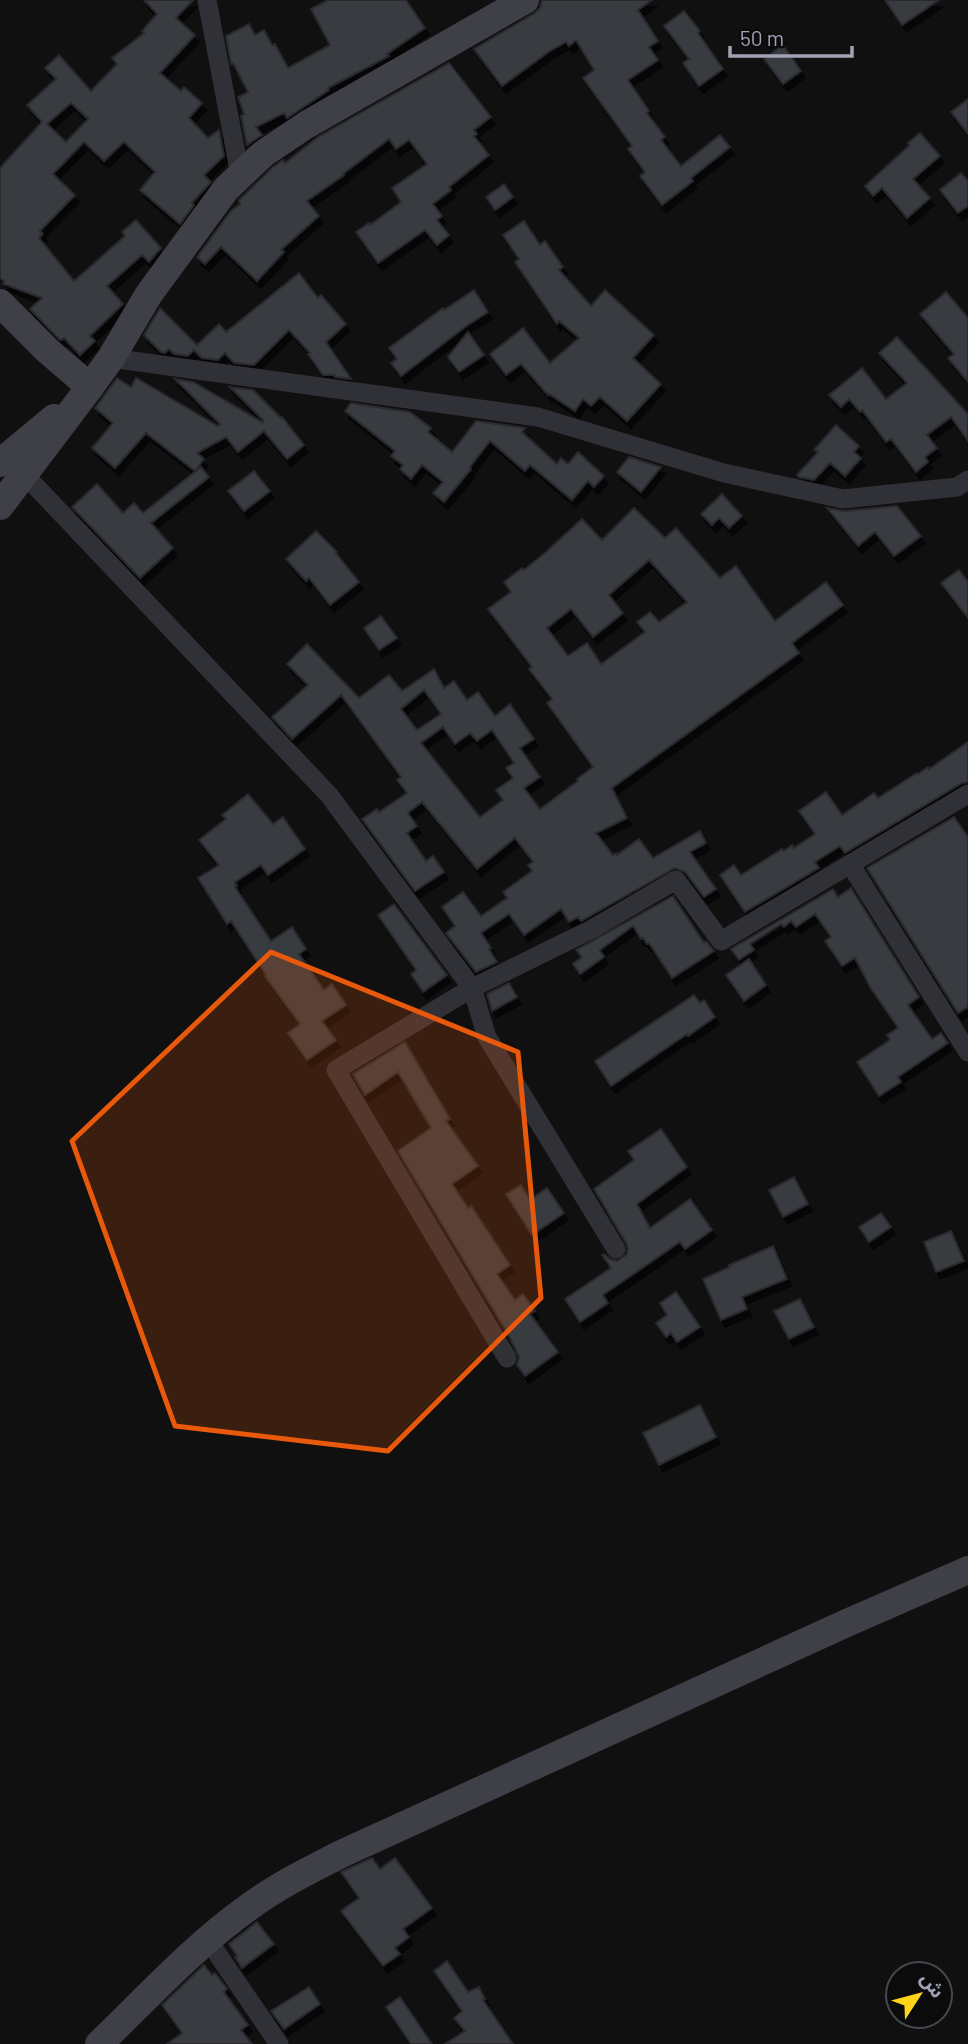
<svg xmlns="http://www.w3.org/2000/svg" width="968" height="2044" viewBox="0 0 968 2044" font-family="Barlow,'Noto Sans Arabic',sans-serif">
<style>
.building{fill:#393a40;stroke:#2a292e;stroke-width:2;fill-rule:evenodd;filter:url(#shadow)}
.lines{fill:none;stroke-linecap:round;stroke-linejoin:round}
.street{stroke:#303037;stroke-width:19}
.secondary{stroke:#3e3f47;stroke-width:28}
.marked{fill:#e8590c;fill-opacity:0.2;stroke:#e8590c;stroke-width:5;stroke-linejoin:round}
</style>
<defs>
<filter id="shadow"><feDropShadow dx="4" dy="7" stdDeviation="0" flood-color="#0009"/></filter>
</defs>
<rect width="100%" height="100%" fill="#101011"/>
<!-- building -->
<g class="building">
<path d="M144,0H193L176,18L195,35L160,73L181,91L184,87L202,103L189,118L208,138L219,130L224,156L204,175L211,182L192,203L194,205L180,224L140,190L155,172L124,142L104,161L84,142L53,174L75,195L40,231L43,234L39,238L74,281L125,236L122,232L136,220L161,248L149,262L142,255L107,286L123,304L90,336L95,341L80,355L64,338L61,340L58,338L30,309L42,298L3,284L4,281L0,278V168L42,122L27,105L56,79L45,68L59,55L91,91L117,64L112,58L144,33L142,31L157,14ZM71,103L88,119L66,142L47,124Z"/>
<polygon points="328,0 406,0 425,28 387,54 389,56 328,88 329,90 287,118 284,113 256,127 262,135 247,145 241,116 244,114 238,97 248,92 233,63 231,64 226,36 249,24 255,35 264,30 272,45 275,44 288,68 330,45 311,9"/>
<polygon points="542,0 652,0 638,10 658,41 649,47 658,60 628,80 649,111 647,113 665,137 661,140 681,166 720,135 730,147 691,178 693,181 662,205 640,176 645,172 628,149 632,146 583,78 594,70 576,40 569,46 566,42 550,51 502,86 474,49 533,14 540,8"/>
<polygon points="885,0 939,0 902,25"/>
<polygon points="684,11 700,31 698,33 723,69 699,86 683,63 689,59 664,26"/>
<polygon points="783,45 801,71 783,84 764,59"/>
<polygon points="449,63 491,117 474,130 477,134 474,136 489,155 449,187 451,190 433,204 442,216 437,220 449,235 437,245 425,230 378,263 356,232 369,223 370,225 401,202 392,188 427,164 409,140 396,149 389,139 343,174 344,175 307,201 319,216 281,250 284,252 257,281 221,247 205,264 197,257 231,211 240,204 239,200 273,167 283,160 285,163 318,137"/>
<polygon points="968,99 968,134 951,112"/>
<polygon points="920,133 940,156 913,179 930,198 907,218 882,188 873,196 865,186 910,145 908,143"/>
<polygon points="961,173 968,181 968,206 958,213 940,190"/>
<polygon points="504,184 513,197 495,210 486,197"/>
<polygon points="524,221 540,245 545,241 563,267 559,270 591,306 605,290 654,335 633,358 661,384 627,421 600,397 591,406 583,399 575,411 549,394 548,395 521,364 506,375 490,354 523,328 550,363 579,338 559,321 557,324 515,262 519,259 503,235"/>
<polygon points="299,273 318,298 321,295 346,324 326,342 351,379 335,377 334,375 323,375 308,354 310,353 289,330 254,365 234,363 225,353 218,360 202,358 194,350 188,356 174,354 169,349 165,353 161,352 144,335 160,308 197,345 219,324 226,332"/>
<polygon points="474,290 488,312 465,327 401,376 391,363 397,359 389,348 443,308 444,310"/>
<polygon points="946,292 968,318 968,382 948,358 954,354 920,314"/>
<polygon points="468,332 484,355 459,372 448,357"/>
<polygon points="897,337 968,414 968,441 951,417 927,435 937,448 925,457 928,462 916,472 891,439 886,442 862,410 860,412 849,399 841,407 829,395 862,368 886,399 907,383 879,353"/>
<polygon points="117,378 131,387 136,378 218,426 220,424 175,379 193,382 262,422 263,420 230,387 253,390 281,418 282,417 304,445 287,459 264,431 238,452 226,437 197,453 204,459 195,471 146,433 115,468 92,448 113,423 95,408"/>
<polygon points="351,403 410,412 431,428 428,432 452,452 476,421 525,428 522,432 557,464 561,458 568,464 578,452 604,476 594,487 588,481 572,500 530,465 525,471 490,441 470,467 471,469 444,502 433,493 443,482 422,465 411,479 400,469 403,465 391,456 395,451 345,411"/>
<polygon points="836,425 859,446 854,452 861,458 845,476 830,463 814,480 799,477 797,475 818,452 814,450"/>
<polygon points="629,457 661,467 641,492 617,472"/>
<polygon points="201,467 209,477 151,523 173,548 140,578 72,507 97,484 123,513 134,503 143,513"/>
<polygon points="254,471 270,491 244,511 228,491"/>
<polygon points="722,494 742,516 729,528 719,518 712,525 701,514"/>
<polygon points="897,506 921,536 894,556 875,532 858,546 827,508 844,511"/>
<path d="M634,508L665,538L676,528L720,578L736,566L775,621L826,582L843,605L792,643L799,653L612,788L627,818L596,833L613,855L616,853L617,855L639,839L653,858L700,831L706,843L690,852L716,889L704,897L685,872L675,868L581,921L578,917L569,922L561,909L524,935L509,914L481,933L491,948L489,949L497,962L476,972L446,933L455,926L442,907L463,892L481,916L507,898L503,892L532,871L528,865L533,862L515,838L477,869L422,802L408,813L417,826L407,833L426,861L433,856L444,872L415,891L362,819L377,809L379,812L407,793L397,780L401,777L341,695L292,739L272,717L308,685L287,664L307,644L359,698L389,675L402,691L434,669L444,688L454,681L467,700L478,692L495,716L510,704L534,739L520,748L540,777L524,788L540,809L578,781L577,779L593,767L547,703L552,699L529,669L532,667L488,609L511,592L504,582L522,568L524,570L546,552L582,519L602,540ZM649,560L687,602L659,622L650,612L637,622L645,632L601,664L587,643L568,656L547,628L571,609L593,637L623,613L609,595ZM424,690L441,714L417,730L401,709ZM443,727L455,744L470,733L477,741L492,730L514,763L506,768L513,778L496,790L503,800L480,817L421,743Z"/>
<polygon points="316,531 337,552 336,553 359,582 330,605 309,578 306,581 286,559"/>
<polygon points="959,570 968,582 968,618 941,583"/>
<polygon points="381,616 397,638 379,650 364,628"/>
<polygon points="968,742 968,782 962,783 845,853 840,846 815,862 819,868 745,912 720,875 734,865 741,875 782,849 784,851 792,845 794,848 815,834 799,811 826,792 842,815 874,793 878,798 917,773 918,774 928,767 929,769"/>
<polygon points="248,794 273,824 283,817 305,849 268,875 261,865 235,882 237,886 235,887 271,941 292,927 306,949 299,954 324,990 332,984 346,1005 322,1021 336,1040 307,1060 288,1033 300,1024 265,976 266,975 231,921 227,924 198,878 219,865 199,840 226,819 222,815"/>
<polygon points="954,817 968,837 968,1007 958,1013 867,868"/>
<polygon points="851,888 919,997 908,1005 932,1039 941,1033 948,1043 898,1077 901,1082 879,1096 857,1062 890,1040 887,1035 898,1028 870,987 855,958 842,966 825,941 831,937 815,914 796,927 791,921 784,927 781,924 750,944 754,950 739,960 731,949 833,889 838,897"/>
<polygon points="673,896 704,943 706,941 714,951 672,978 649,943 647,944 643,938 641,939 633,926 600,950 604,957 580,974 573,964 582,957 576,950"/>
<polygon points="394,904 447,975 423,992 411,974 416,970 378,915"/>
<polygon points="749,959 766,985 744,1001 726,975"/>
<polygon points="509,983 517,997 492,1011 487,994"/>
<polygon points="694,995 700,1003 704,1000 715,1017 688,1036 687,1034 611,1086 595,1061"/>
<polygon points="405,1042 450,1119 446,1121 478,1166 452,1184 468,1208 471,1206 510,1265 497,1274 515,1300 523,1294 535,1311 530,1314 558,1352 525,1376 517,1365 519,1357 508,1334 398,1151 431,1128 398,1072 365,1095 353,1074"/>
<polygon points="661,1129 687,1167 637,1204 650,1228 690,1199 712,1230 685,1249 680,1242 603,1295 608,1303 580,1322 565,1299 611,1268 602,1255 604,1254 610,1259 617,1261 626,1255 628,1249 626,1243 594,1189 634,1160 628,1151"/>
<polygon points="794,1177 808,1204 783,1217 769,1190"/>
<polygon points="521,1185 530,1200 547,1188 564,1213 532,1235 506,1194"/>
<polygon points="881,1213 891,1227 869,1242 859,1227"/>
<polygon points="951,1231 964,1261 936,1272 924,1242"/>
<polygon points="773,1246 787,1279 742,1297 747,1309 721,1320 703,1279 730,1267 729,1265"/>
<polygon points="676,1292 700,1327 677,1342 671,1333 666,1337 656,1323 667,1315 660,1303"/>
<polygon points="800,1299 814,1327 789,1339 774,1311"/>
<polygon points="700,1405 716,1437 659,1465 643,1433"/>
<polygon points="372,1858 380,1869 395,1858 432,1908 403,1929 409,1937 395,1948 400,1954 383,1966 341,1911 359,1898 341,1872"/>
<polygon points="257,1922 274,1944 242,1968 235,1957 237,1956 229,1944"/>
<polygon points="447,1961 468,1992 479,1987 485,1999 483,2000 513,2044 445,2044 465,2031 454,2018 462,2011 434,1971"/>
<polygon points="204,1965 212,1975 215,1973 227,1989 224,1992 248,2025 241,2030 252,2044 167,2044 182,2033 162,2005"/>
<polygon points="309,1987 320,2004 284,2029 271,2011"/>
<polygon points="400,1997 432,2044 411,2044 386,2007"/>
</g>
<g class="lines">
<!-- street -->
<g class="street">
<polyline points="207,0 240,175"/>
<polyline points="111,358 538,417 724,473 843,499 957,487 968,480"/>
<polyline points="25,475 329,795 472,988 487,1037 616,1249"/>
<polyline points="850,864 968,1052"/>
<polyline points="507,1358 336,1070 472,988 592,929 676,880 721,941 968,794"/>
<polyline points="208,1940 279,2044"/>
</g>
<!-- secondary -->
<g class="secondary">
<polyline points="0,303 47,350 90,387"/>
<polyline points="0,463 54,418"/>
<polyline points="0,506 90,387 111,358 149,294 226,189 263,154 306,125 525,0"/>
<path d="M99,2044C147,1998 194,1946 249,1907C277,1886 310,1870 341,1854L849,1622L968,1570"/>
</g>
</g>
<!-- marked area -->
<path class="marked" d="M271,952L518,1052L541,1298L388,1451L175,1426L72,1141Z"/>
<!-- north arrow -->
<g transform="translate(919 1995) rotate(54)"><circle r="33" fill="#0b0b0c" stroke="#46484f" stroke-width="2"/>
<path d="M0-5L12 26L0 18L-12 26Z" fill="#ffd31a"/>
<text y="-10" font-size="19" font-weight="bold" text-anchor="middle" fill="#9fa3b4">ش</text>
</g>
<!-- scale -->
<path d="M730 46v10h122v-10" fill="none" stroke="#9fa3b4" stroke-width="3.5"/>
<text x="740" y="46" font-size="21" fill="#9fa3b4" stroke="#0b0b0c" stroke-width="5" paint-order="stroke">50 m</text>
</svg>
